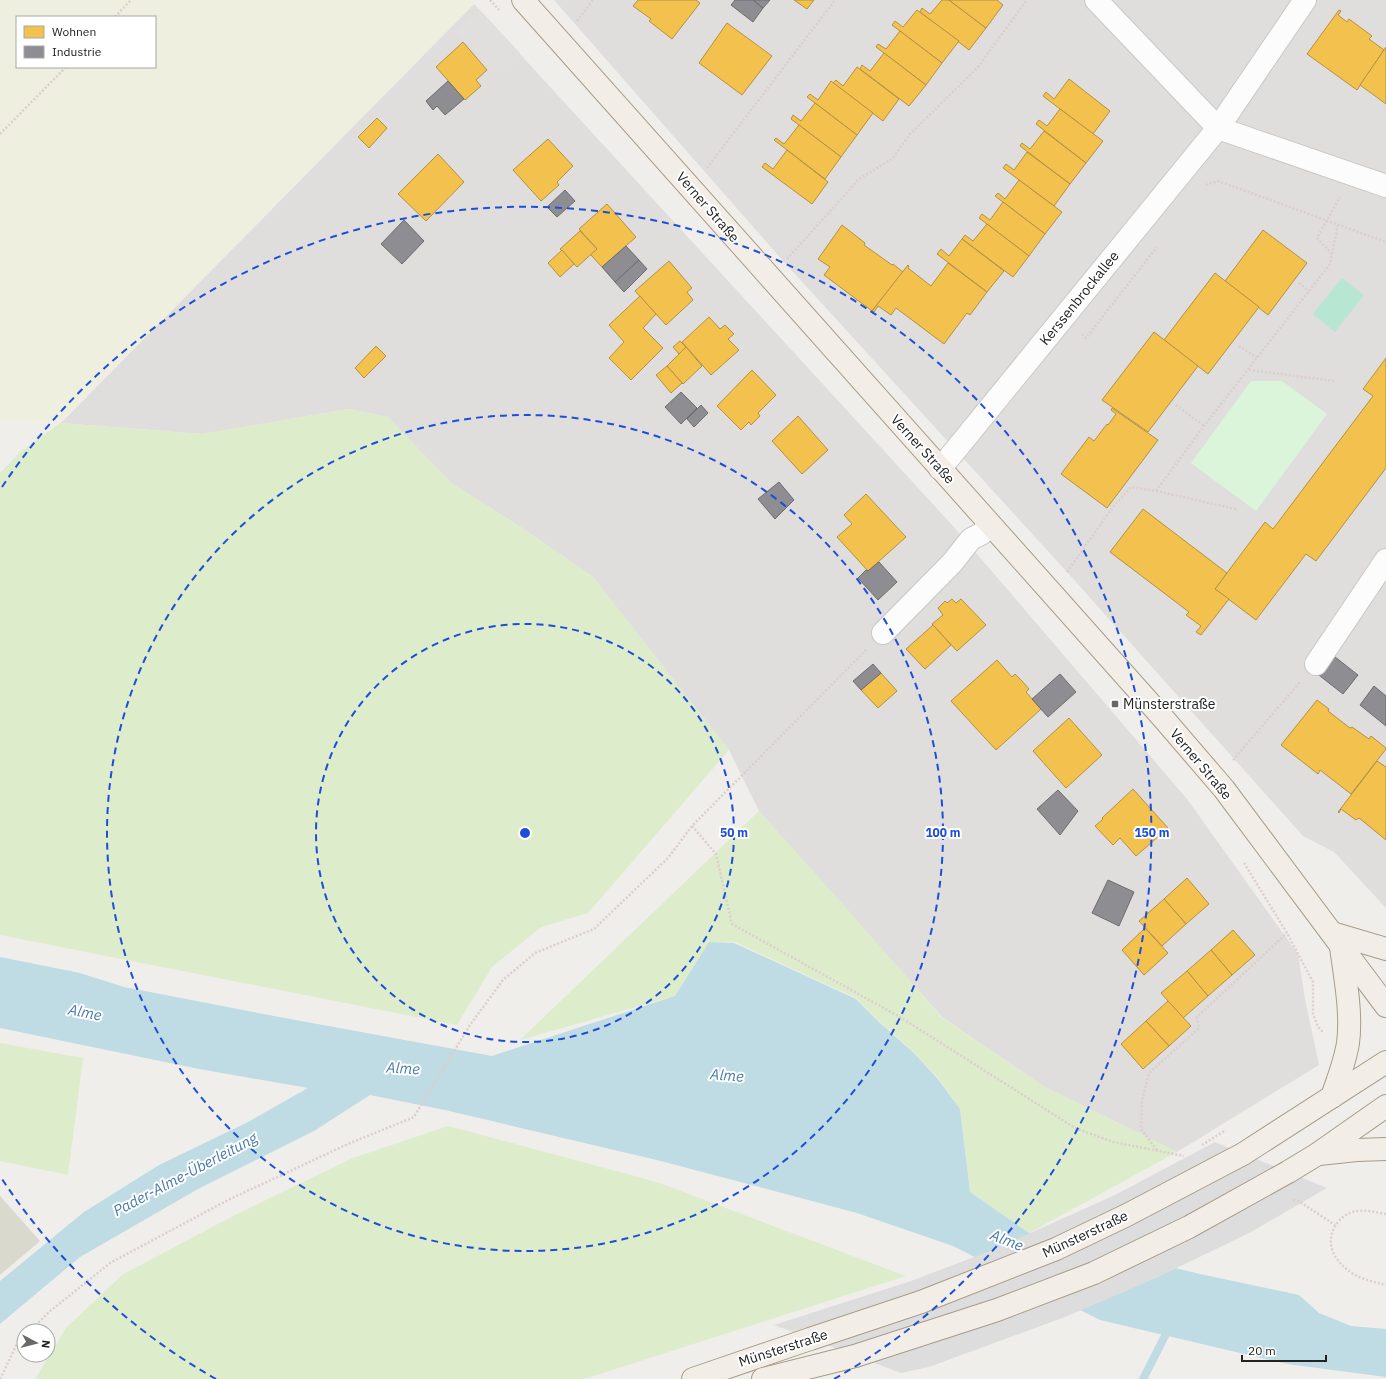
<svg xmlns="http://www.w3.org/2000/svg" width="1386" height="1379" viewBox="0 0 1386 1379" font-family="'IBM Plex Sans',sans-serif">
<style>
.residential{fill:#dfdedc}
.construction{fill:#d9d9cd}
.farmland{fill:#efefdf;fill-rule:evenodd}
.grass{fill:#ddeccb}
.park{fill:#daf5da}
.pitch{fill:#b7e6d2}
.parking{fill:#e0dfde}
.water{fill:#bfdbe3}
.pier{fill:#dedddd}
.homes{fill:#f2c14e;stroke:#b49141}
.industry{fill:#8d8d92;stroke:#6d6d70}
.lines{fill:none;stroke-linecap:round;stroke-linejoin:round}
.stream{stroke:#bfdbe3;stroke-width:8}
.minor-casing{stroke:#c9c8c7;stroke-width:24}
.major-casing{stroke:#a79c86;stroke-width:24}
.path{stroke:#dccecd;stroke-width:2.5;stroke-dasharray:2 2;stroke-linecap:butt}
.minor{stroke:#fdfcfc;stroke-width:22}
.major{stroke:#f3ede7;stroke-width:22}
.major-bridge-casing{stroke:#a79c86;stroke-width:24;stroke-linecap:butt}
.major-bridge{stroke:#f3ede7;stroke-width:22}
.ring{fill:none;stroke:#1d4ed8;stroke-width:2;stroke-dasharray:7 5}
.poi-dot{fill:#6a6968;stroke:#fff;stroke-width:1.5}
.labels{text-anchor:middle;dominant-baseline:central;stroke-width:4;stroke-linejoin:round;paint-order:stroke}
.street-label{font-size:14px;fill:#222;stroke:#fff}
.poi-label{font-size:14px;fill:#222;stroke:#fff;text-anchor:start}
.water-label{font-size:15px;font-style:italic;fill:#4a7aab;stroke:#fff}
.centre{fill:#1d4ed8;stroke:#fff;stroke-width:2}
.ring-label{font-size:12px;text-anchor:middle;font-weight:bold;fill:#1d4ed8;stroke:#fff;stroke-width:4;stroke-linejoin:round;paint-order:stroke}
</style>
<rect width="100%" height="100%" fill="#f0eeeb"/>
<!-- residential -->
<g class="residential">
<polygon points="554,0 1386,0 1386,908 1334,852 1303,836 1067,572 784,262"/>
<polygon points="474,4 953,526 1187,799 1298,954 1305,999 1319,1065 1177,1152 1043,1086 942,1017 759,811 729,750 592,576 519,526 451,483 388,417 349,409 202,434 61,423"/>
</g>
<!-- construction -->
<polygon class="construction" points="0,1196 40,1241 0,1275"/>
<!-- farmland -->
<path class="farmland" d="M0,0H470L474,4L60,423L0,420ZM17,17H155V67H17Z"/>
<!-- grass -->
<g class="grass">
<polygon points="349,409 388,417 451,483 519,526 592,576 729,750 588,913 541,927 492,967 457,1025 0,935 0,473 19,453 60,423 202,434"/>
<polygon points="759,811 841,902 941,1017 1043,1086 1177,1152 1029,1233 970,1192 960,1109 938,1078 914,1052 879,1021 856,998 735,942 709,942 675,996 520,1040"/>
<polygon points="0,1043 83,1058 68,1175 0,1161"/>
<polygon points="448,1126 657,1182 906,1276 584,1379 35,1379 66,1328 122,1275 233,1216 353,1158"/>
</g>
<!-- park -->
<polygon class="park" points="1251,381 1282,381 1327,414 1256,511 1191,463"/>
<!-- pitch -->
<polygon class="pitch" points="1342,278 1364,295 1335,332 1313,314"/>
<!-- parking -->
<polygon class="parking" points="479,9 520,53 496,75 456,31"/>
<!-- water -->
<polygon class="water" points="709,942 734,943 856,999 879,1022 914,1053 937,1078 960,1109 970,1192 1029,1233 1200,1274 1299,1295 1319,1313 1351,1326 1386,1329 1386,1377 1287,1364 1100,1320 953,1246 857,1213 661,1161 445,1110 370,1095 314,1131 198,1189 80,1257 0,1324 0,1281 84,1212 159,1165 248,1122 308,1088 199,1069 0,1028 0,957 80,973 124,987 274,1016 492,1056 675,996"/>
<!-- pier -->
<polygon class="pier" points="1215,1142 1327,1188 1251,1232 1154,1279 1065,1317 929,1367 901,1373 774,1325 911,1281 995,1249 1115,1195"/>
<!-- homes -->
<g class="homes">
<polygon points="638,0 696,0 700,3 672,39 649,21 651,19 633,6"/>
<polygon points="794,0 814,0 807,9"/>
<polygon points="942,0 949,0 986,28 969,50 920,12 922,8 930,14"/>
<polygon points="949,0 997,0 1003,5 986,28"/>
<polygon points="917,10 959,41 942,63 892,25 895,21 903,27"/>
<polygon points="1339,10 1341,11 1338,15 1347,22 1349,19 1372,36 1369,39 1384,50 1357,90 1307,54"/>
<polygon points="727,23 772,56 742,95 699,63"/>
<polygon points="900,31 942,63 926,85 876,47 878,44 886,49"/>
<polygon points="463,42 487,70 476,80 481,86 465,100 436,67"/>
<polygon points="1386,47 1386,104 1360,85"/>
<polygon points="884,53 926,85 909,106 860,69 862,65 870,71"/>
<polygon points="857,67 899,99 883,121 833,83 836,80 843,86"/>
<polygon points="1069,79 1110,111 1093,134 1043,96 1046,92 1054,99"/>
<polygon points="831,81 873,113 857,135 807,97 810,94 818,100"/>
<polygon points="815,103 857,135 841,157 791,119 793,115 801,121"/>
<polygon points="1060,109 1103,141 1086,163 1036,124 1039,120 1047,126"/>
<polygon points="377,118 387,128 369,148 358,137"/>
<polygon points="799,125 841,157 825,179 774,140 776,138 784,144"/>
<polygon points="1044,131 1086,163 1070,184 1020,146 1022,143 1030,149"/>
<polygon points="548,139 573,166 557,182 559,185 541,201 513,170"/>
<polygon points="787,150 828,182 812,204 762,167 765,163 773,169"/>
<polygon points="1027,152 1070,184 1054,206 1003,168 1006,164 1014,170"/>
<polygon points="438,154 464,182 426,221 398,194"/>
<polygon points="1019,180 1062,212 1045,234 995,196 998,193 1005,199"/>
<polygon points="1003,202 1045,234 1029,256 979,218 982,214 990,220"/>
<polygon points="607,204 636,237 602,267 590,254 597,249 579,229"/>
<polygon points="987,224 1029,256 1013,277 962,239 965,235 973,241"/>
<polygon points="842,225 865,243 864,245 892,265 893,264 903,272 872,311 824,275 830,267 818,259"/>
<polygon points="1263,230 1307,263 1268,315 1225,281"/>
<polygon points="580,231 597,249 577,267 560,249"/>
<polygon points="962,239 1004,271 987,292 937,254 941,249 949,256"/>
<polygon points="562,250 574,264 560,277 548,263"/>
<polygon points="669,261 692,288 687,292 693,300 666,325 635,291"/>
<polygon points="948,263 987,292 970,315 967,313 944,344 896,308 891,315 878,306 874,312 872,311 908,265 909,266 908,268 931,286"/>
<polygon points="1215,273 1259,307 1208,374 1164,340"/>
<polygon points="640,296 656,314 643,328 663,348 631,380 609,358 624,342 609,325"/>
<polygon points="709,317 720,329 725,325 734,334 728,339 739,350 711,375 682,342"/>
<polygon points="1154,332 1198,366 1148,432 1102,400"/>
<polygon points="680,341 686,347 679,354 673,347"/>
<polygon points="376,346 386,356 364,378 355,368"/>
<polygon points="686,347 702,366 683,384 667,366"/>
<polygon points="1386,358 1386,468 1316,561 1306,554 1256,620 1215,589 1265,522 1273,529 1373,396 1363,389"/>
<polygon points="667,366 682,383 671,393 656,375"/>
<polygon points="752,370 776,395 758,413 760,416 751,425 749,422 741,430 717,406"/>
<polygon points="1112,408 1158,440 1107,508 1061,474 1089,437 1094,441 1107,424 1108,425 1116,414 1111,410"/>
<polygon points="798,416 828,450 802,474 772,441"/>
<polygon points="866,494 906,537 868,571 837,537 852,524 844,515"/>
<polygon points="1143,509 1227,573 1215,589 1229,599 1201,635 1196,632 1201,626 1186,615 1189,612 1110,552"/>
<polygon points="952,599 956,603 961,599 986,625 957,651 932,624 943,615 938,608 945,601 947,603"/>
<polygon points="933,625 951,645 925,669 906,649"/>
<polygon points="997,660 1012,677 1015,674 1022,681 1029,689 1026,692 1041,709 996,750 951,701"/>
<polygon points="881,673 897,691 878,708 861,690"/>
<polygon points="1317,700 1329,709 1328,711 1350,728 1352,727 1369,739 1371,736 1386,748 1386,749 1351,794 1320,770 1318,774 1281,745"/>
<polygon points="1069,718 1102,755 1066,788 1033,751"/>
<polygon points="1377,761 1386,767 1386,840 1359,818 1356,820 1341,809 1339,813 1338,812"/>
<polygon points="1133,789 1168,828 1136,856 1120,838 1113,845 1095,826 1103,819 1102,818"/>
<polygon points="1187,878 1209,904 1186,924 1164,899"/>
<polygon points="1164,899 1186,924 1162,946 1139,921"/>
<polygon points="1145,928 1168,953 1144,975 1122,950"/>
<polygon points="1233,930 1255,955 1232,975 1211,950"/>
<polygon points="1211,950 1232,975 1208,996 1187,971"/>
<polygon points="1187,971 1208,996 1183,1018 1161,993"/>
<polygon points="1168,1001 1191,1026 1169,1046 1146,1021"/>
<polygon points="1146,1021 1169,1046 1143,1069 1121,1044"/>
</g>
<!-- industry -->
<g class="industry">
<polygon points="735,0 753,0 763,8 753,22 731,5"/>
<polygon points="753,0 770,0 763,8"/>
<polygon points="448,81 464,99 445,115 437,106 433,110 426,101"/>
<polygon points="565,190 575,201 557,217 547,207"/>
<polygon points="404,220 424,241 402,264 381,244"/>
<polygon points="626,246 639,260 615,282 602,267"/>
<polygon points="639,260 647,269 624,292 615,282"/>
<polygon points="681,392 697,408 681,424 665,407"/>
<polygon points="701,405 708,413 694,427 687,419"/>
<polygon points="779,482 794,500 775,519 758,499"/>
<polygon points="879,562 897,582 878,600 858,578 866,570 868,571"/>
<polygon points="1330,653 1358,675 1343,694 1315,672"/>
<polygon points="873,664 881,673 861,690 853,681"/>
<polygon points="1060,674 1076,692 1048,717 1032,699"/>
<polygon points="1374,686 1386,696 1386,726 1360,705"/>
<polygon points="1058,790 1078,811 1060,835 1037,809"/>
<polygon points="1108,880 1134,892 1119,926 1092,913"/>
</g>
<g class="lines">
<!-- stream -->
<polyline class="stream" points="1143,1379 1170,1326"/>
<!-- minor casing -->
<g class="minor-casing">
<g id="minor">
<polyline points="1096,0 1218,128 1386,186"/>
<polyline points="940,469 1218,128 1305,0"/>
<polyline points="883,633 952,563 971,539 981,534 990,525"/>
<polyline points="1316,664 1386,560"/>
</g>
</g>
<!-- major casing -->
<g class="major-casing">
<g id="major">
<polyline points="523,0 1163,718 1224,789 1386,1006"/>
<polyline points="1332,933 1386,949"/>
<path d="M1332,1097C1338,1079 1345,1062 1348,1043C1352,1013 1345,977 1341,947"/>
<polyline points="1243,1154 1386,1062"/>
<polyline points="1319,1154 1357,1150 1386,1149"/>
<polyline points="1288,1172 1316,1155 1386,1106"/>
<polyline points="693,1379 810,1339"/>
<polyline points="763,1379 855,1356"/>
</g>
</g>
<!-- path -->
<g class="path">
<polyline points="490,0 499,10"/>
<polyline points="115,17 131,0"/>
<polyline points="577,21 593,0"/>
<polyline points="0,134 66,67"/>
<polyline points="707,168 835,0"/>
<polyline points="1206,185 1218,181 1386,242"/>
<polyline points="1332,254 1317,238 1340,197"/>
<polyline points="787,259 859,179 892,159 910,134 978,67 1027,0"/>
<polyline points="1299,283 1309,291"/>
<polyline points="1082,334 1086,338 1157,247"/>
<polyline points="1239,346 1257,358"/>
<polyline points="1249,370 1334,381"/>
<polyline points="1176,405 1204,426"/>
<polyline points="1156,491 1236,509"/>
<polyline points="1067,572 1113,507 1131,487 1156,491 1204,426 1330,264 1338,224"/>
<polyline points="1233,760 1300,682"/>
<polyline points="692,826 716,854 732,924 900,1017 1075,1128 1113,1142 1184,1156"/>
<polyline points="1244,863 1287,933 1313,982 1313,1014 1318,1027 1323,1032"/>
<polyline points="1202,1145 1226,1130"/>
<polyline points="1157,1150 1141,1129 1142,1100 1149,1073 1199,1028 1197,1017 1287,933"/>
<polyline points="1293,1200 1300,1202 1335,1225"/>
<path d="M1386,1214C1375,1212 1363,1209 1352,1212C1338,1217 1327,1233 1332,1249C1334,1257 1342,1266 1349,1271C1359,1279 1374,1282 1386,1285"/>
<polyline points="30,1331 49,1312 110,1263 228,1200 348,1144 414,1117 470,1025 503,980 535,953 594,929 668,858 692,826 866,650"/>
<polyline points="0,1379 17,1344 24,1337"/>
</g>
<!-- minor -->
<use href="#minor" class="minor"/>
<!-- major -->
<use href="#major" class="major"/>
<!-- major-bridge casing -->
<g class="major-bridge-casing">
<g id="major-bridge">
<polyline points="810,1339 921,1302 1056,1249 1127,1215 1243,1154"/>
<polyline points="855,1356 997,1310 1094,1273 1189,1227 1288,1172"/>
</g>
</g>
<!-- major-bridge -->
<use href="#major-bridge" class="major-bridge"/>
</g>
<!-- distance rings -->
<g class="ring">
<circle cx="525" cy="833" r="209"/>
<circle cx="525" cy="833" r="418"/>
<path d="M216 1379A627 627 0 0 1 2 1179M2 487A627 627 0 1 1 834 1379"/>
</g>
<!-- markers -->
<rect class="poi-dot" x="1111" y="700" width="8" height="8" rx="2"/>
<g class="labels">
<!-- street labels -->
<g class="street-label">
<text transform="translate(708 207) rotate(49)">Verner Straße</text>
<text transform="translate(1079 298) rotate(-51)">Kerssenbrockallee</text>
<text transform="translate(923 449) rotate(48)">Verner Straße</text>
<text transform="translate(1201 764) rotate(50)">Verner Straße</text>
<text transform="translate(1085 1234) rotate(-25)">Münsterstraße</text>
<text transform="translate(783 1348) rotate(-18)">Münsterstraße</text>
</g>
<!-- poi labels -->
<g class="poi-label">
<text x="1123" y="704">Münsterstraße</text>
</g>
<!-- water labels -->
<g class="water-label">
<text transform="translate(85 1012) rotate(11)">Alme</text>
<text transform="translate(403 1068) rotate(3)">Alme</text>
<text transform="translate(727 1075) rotate(4)">Alme</text>
<text transform="translate(185 1174) rotate(-28)">Pader-Alme-Überleitung</text>
<text transform="translate(1007 1240) rotate(21)">Alme</text>
</g>
</g>
<circle cx="525" cy="833" r="6" class="centre"/>
<g class="ring-label">
<text x="734" y="837">50 m</text>
<text x="943" y="837">100 m</text>
<text x="1152" y="837">150 m</text>
</g>
<!-- legend -->
<rect x="16" y="16" width="140" height="52" fill="#ffffff" stroke="#a7a7a7"/>
<rect x="24" y="26" width="20" height="12" fill="#f2c14e" stroke="#a7a7a7"/>
<text x="52" y="36" font-size="12" fill="#222222">Wohnen</text>
<rect x="24" y="46" width="20" height="12" fill="#8d8d92" stroke="#a7a7a7"/>
<text x="52" y="56" font-size="12" fill="#222222">Industrie</text>
<!-- north arrow -->
<g transform="translate(36 1343) rotate(97)"><circle r="19" fill="#ffffff" stroke="#a7a7a7"/>
<path d="M0-3L7 15L0 10L-7 15Z" fill="#6a6968"/>
<text y="-6" font-size="11" font-weight="bold" text-anchor="middle" fill="#222222">N</text>
</g>
<!-- scale -->
<path d="M1242 1355v6h84v-6" fill="none" stroke="#222222" stroke-width="2"/>
<text x="1248" y="1355" font-size="12" fill="#222222" stroke="#ffffff" stroke-width="3" paint-order="stroke">20 m</text>
</svg>
